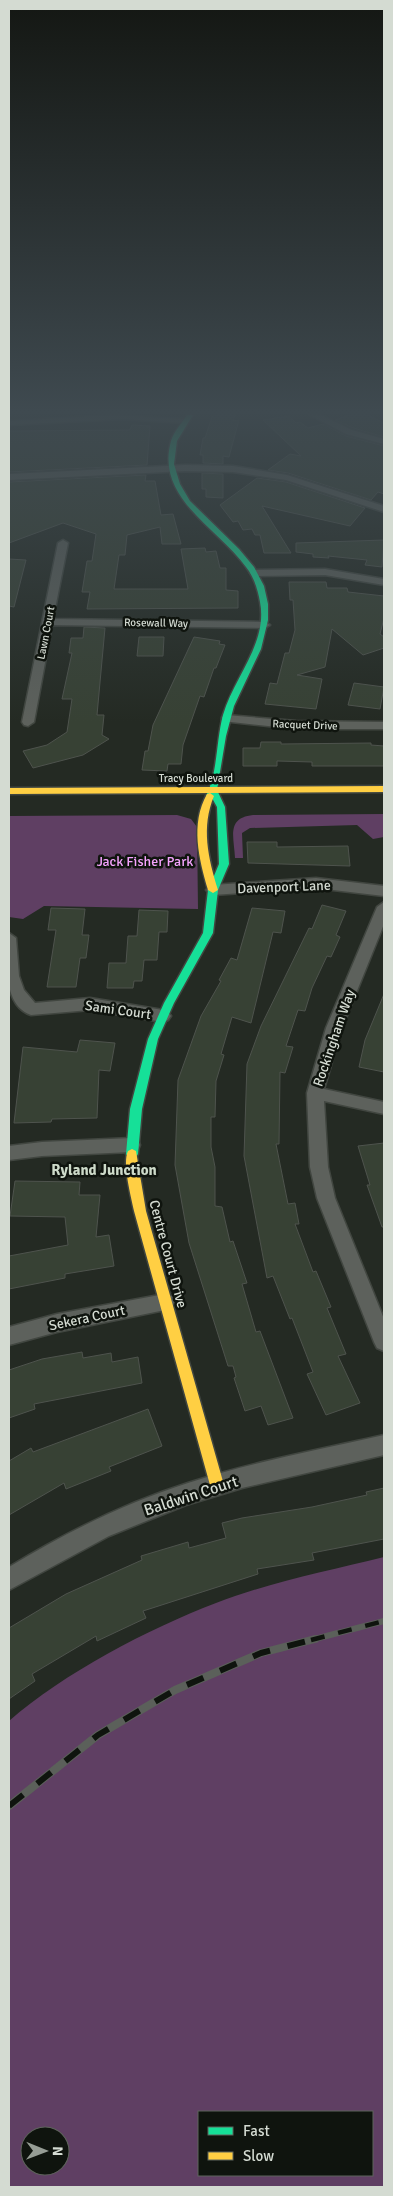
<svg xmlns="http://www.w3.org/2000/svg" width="393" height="2196" viewBox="0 0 393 2196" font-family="Signika,sans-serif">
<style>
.green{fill:#5f3f63;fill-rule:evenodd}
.building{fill:#374134;stroke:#4e534d}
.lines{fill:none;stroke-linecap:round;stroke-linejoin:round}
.street-casing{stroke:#414640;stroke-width:3}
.fast-casing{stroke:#414640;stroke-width:3}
.slow-casing{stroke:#414640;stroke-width:3}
.street{fill:#5d615c;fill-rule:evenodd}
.fast{fill:#16e098;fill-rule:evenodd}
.slow{fill:#ffcf43;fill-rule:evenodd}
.rail-far1-casing{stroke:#5b605a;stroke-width:6}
.rail-casing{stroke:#5b605a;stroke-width:8}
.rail-far1{stroke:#0f140e;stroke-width:4.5;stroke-dasharray:14;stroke-linecap:butt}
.rail{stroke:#0f140e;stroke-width:6;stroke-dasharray:18;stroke-linecap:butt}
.labels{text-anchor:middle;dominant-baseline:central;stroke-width:5;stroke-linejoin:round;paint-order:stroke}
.far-street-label{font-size:11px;fill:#d4dbd2;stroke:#0f140e}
.park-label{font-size:14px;fill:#f5a3fe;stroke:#0f140e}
.street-label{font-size:14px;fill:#d4dbd2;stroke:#0f140e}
.neighbourhood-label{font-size:15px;font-weight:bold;fill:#cddac9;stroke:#0f140e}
.near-street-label{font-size:16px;fill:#d4dbd2;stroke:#0f140e}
</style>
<rect width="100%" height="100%" fill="#242a23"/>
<!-- green -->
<g class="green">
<path d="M384,814V837L373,839L357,825L250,828L242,833L243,858H235C234,837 226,818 253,815Z"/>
<polygon points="177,815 191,819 197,827 198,909 44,906 23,919 9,917 9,816"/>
<path d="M384,1557V2187H9V1721C64,1673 148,1629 216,1603C270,1582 328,1571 384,1557ZM372,2112V2175H199V2112ZM30,2136H60V2166H30Z"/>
</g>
<!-- building -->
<g class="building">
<polygon points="215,415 235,415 233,421 239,420 229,457 223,456 223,464 203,463 203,455 200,455 203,438 205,438 212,417"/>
<polygon points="350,415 368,415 384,423 384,437 353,428 335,420"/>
<polygon points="289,416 296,423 300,422 308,428 323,424 346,436 384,446 384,494 378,492 371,500 288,473 268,470 290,454 301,456 263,420"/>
<polygon points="132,425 150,426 147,465 9,472 9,431 130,430"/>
<polygon points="202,473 223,474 223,498 206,497 206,489 202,489"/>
<polygon points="146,475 145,481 155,481 161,515 173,514 181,544 162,544 160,527 127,535 125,555 119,555 114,589 188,589 181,549 205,548 206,552 216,551 220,568 226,568 226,590 238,591 238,608 87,609 90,592 82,592 87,561 92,561 96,534 63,523 9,543 9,482"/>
<polygon points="257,478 286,482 365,508 350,526 262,506 291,553 264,553 260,535 255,535 252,529 243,530 238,521 233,522 220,505"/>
<polygon points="384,540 382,567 365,565 367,560 328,556 329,558 313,557 313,554 296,552 296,543"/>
<polygon points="9,559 26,560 14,607 9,606"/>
<polygon points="289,582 326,582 327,588 347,588 348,592 384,596 384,618 380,634 384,637 384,648 363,655 332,629 325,667 297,675 322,679 316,709 265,704 270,683 277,684 285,653 289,653 295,630 293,600 290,600"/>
<polygon points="84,627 105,628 97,715 104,715 102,735 109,739 83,755 33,768 23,751 47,745 67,732 72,699 62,699 72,653 69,653 71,638 83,638"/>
<polygon points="139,637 164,637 163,656 137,656"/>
<polygon points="194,637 220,641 219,644 225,645 216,668 214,668 204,697 200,696 183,745 181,764 168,764 167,771 142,770 145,751 148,751 153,725"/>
<polygon points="354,683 384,687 380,709 348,705"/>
<polygon points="261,742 281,742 281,744 371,743 371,745 384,746 384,766 312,766 312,762 277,761 277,766 243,766 243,748 260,748"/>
<polygon points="247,842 277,842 277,847 348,846 350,866 248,863"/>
<polygon points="322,905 346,911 336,935 340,937 331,957 327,956 312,988 305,1011 298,1010 286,1046 293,1047 285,1073 280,1072 279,1144 276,1144 288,1204 295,1203 299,1224 295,1224 313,1272 316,1271 331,1307 327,1308 346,1354 338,1356 360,1403 326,1415 307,1374 313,1372 292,1318 290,1319 273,1276 267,1278 244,1156 247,1064 261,1026 309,928 312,929"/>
<polygon points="51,908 85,909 82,935 89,935 86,958 80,958 76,987 47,987 56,930 48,930"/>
<polygon points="252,908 285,911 281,933 273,932 251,1023 232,1017 221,1054 224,1055 216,1081 215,1117 211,1117 211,1147 215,1167 215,1206 222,1207 230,1242 233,1241 247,1283 242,1284 256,1332 260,1331 293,1418 268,1425 261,1406 245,1411 234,1378 236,1377 233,1366 228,1366 189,1243 175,1165 178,1080 201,1016 221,981 219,980 231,958 237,960"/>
<polygon points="139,910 168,911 167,932 159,932 157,960 144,960 142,981 134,981 133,988 107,988 109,963 126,963 128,936 137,936"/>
<polygon points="384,994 384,1072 359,1067 365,1040"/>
<polygon points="80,1040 115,1043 110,1071 99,1070 97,1118 52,1119 51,1122 14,1123 23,1047 77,1052"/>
<polygon points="384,1143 384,1227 382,1227 367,1185 370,1185 358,1146"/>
<polygon points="15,1181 80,1182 79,1195 100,1195 96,1237 109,1235 114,1266 65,1274 65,1278 9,1289 9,1256 68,1245 65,1217 10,1216"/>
<polygon points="82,1352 83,1358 111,1353 112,1362 138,1357 142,1383 34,1404 35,1409 9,1418 9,1370 42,1359"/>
<polygon points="148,1409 162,1446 109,1467 111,1471 66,1489 64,1483 9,1515 9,1461 31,1448 33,1452"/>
<polygon points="384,1488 384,1539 312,1553 314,1560 257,1569 258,1574 143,1611 146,1618 97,1641 96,1636 32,1674 35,1681 9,1699 9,1628 66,1594 142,1560 141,1556 188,1542 189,1548 226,1538 222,1523 242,1518 312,1507 367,1495 366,1492"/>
</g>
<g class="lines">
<!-- street casing -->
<g class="street-casing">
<g id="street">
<polygon points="113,415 185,419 189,421 185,423 122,419 9,425 9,421"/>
<polygon points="310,415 321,415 352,430 384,439 384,444 346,434"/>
<polygon points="185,465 233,466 287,475 384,506 384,512 286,480 233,472 185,471 9,480 9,474"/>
<polygon points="63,540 68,543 53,619 265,622 270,625 265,628 52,625 34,722 28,726 24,725 22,722 58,543"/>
<polygon points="325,569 384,579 384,585 325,575 255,576 250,573 255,570"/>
<polygon points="226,715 296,721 384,722 384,729 296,729 222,721 222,717"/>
<polygon points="316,878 384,886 384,896 316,888 213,895 206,890 213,885"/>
<polygon points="384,902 384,924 342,1028 324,1089 384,1102 384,1114 324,1101 328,1167 335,1198 384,1319 384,1351 377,1348 374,1342 317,1198 310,1167 307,1093 326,1028 377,907"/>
<path d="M9,933L16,938L19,976L24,990L35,1003L90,998L163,1010L168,1012L171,1016L168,1020L163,1022L90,1010L31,1015C1,1005 7,957 9,933Z"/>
<polygon points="132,1138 138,1140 140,1145 138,1150 132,1152 42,1156 9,1160 9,1146 42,1142"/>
<polygon points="165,1294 172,1296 174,1302 172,1308 165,1310 57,1332 9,1345 9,1327 57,1314"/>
<path d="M384,1435V1455L242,1488L186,1505L109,1536L9,1590V1567C65,1533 125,1503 188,1483C252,1462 318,1450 384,1435Z"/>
</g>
</g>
<!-- fast casing -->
<g class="fast-casing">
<path id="fast" d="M187,415H193L177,441L174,464L180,484L190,501L239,549L254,567L264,586L268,604V620L261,649L234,706L226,736L217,790L225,807L229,864L218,890L213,933L174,1003L158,1039L142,1109L138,1154L136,1157L132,1159L128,1157L126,1154L130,1109L148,1039L164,1003L203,933L208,890L219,864L217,807L212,798H207L206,796C218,772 216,741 223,715C234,677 268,643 260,602C258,590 254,577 246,567C218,528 155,498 171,441C174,431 182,423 187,415Z"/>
</g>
<!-- slow casing -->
<g class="slow-casing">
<g id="slow">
<polygon points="384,786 384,792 9,794 9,788"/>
<path d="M210,793L214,796C201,827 208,858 218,890L213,893L208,890C199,859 190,824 207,794Z"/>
<path d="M132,1149L136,1151L146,1211L224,1485L222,1490L217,1492L212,1490L210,1485L134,1211C131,1196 122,1164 128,1151Z"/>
</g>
</g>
<!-- street -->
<use href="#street" class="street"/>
<!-- fast -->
<use href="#fast" class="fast"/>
<!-- slow -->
<use href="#slow" class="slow"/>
<!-- rail-far1 casing -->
<g class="rail-far1-casing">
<polyline id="rail-far1" points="311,1640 384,1621"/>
</g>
<!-- rail casing -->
<g class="rail-casing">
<polyline id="rail" points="9,1806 98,1735 175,1690 261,1653 315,1639"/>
</g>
<!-- rail-far1 -->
<use href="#rail-far1" class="rail-far1"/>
<!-- rail -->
<use href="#rail" class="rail"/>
</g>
<!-- sky -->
<linearGradient id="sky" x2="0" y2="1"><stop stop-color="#141713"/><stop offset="0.57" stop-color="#3f4a50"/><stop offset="1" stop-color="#3f4a50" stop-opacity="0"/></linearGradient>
<rect width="393" height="722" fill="url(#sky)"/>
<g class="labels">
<!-- far-street labels -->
<g class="far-street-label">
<text transform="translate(156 623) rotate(1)">Rosewall Way</text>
<text transform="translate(46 633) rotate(-79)">Lawn Court</text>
<text transform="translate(305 725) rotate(2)">Racquet Drive</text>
<text x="196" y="778">Tracy Boulevard</text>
</g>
<!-- park labels -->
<g class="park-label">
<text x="145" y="861">Jack Fisher Park</text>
</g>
<!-- street labels -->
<g class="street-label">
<text transform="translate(284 887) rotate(-2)">Davenport Lane</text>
<text transform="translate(118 1010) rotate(8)">Sami Court</text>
<text transform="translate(334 1038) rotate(-71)">Rockingham Way</text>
<text transform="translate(168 1254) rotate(75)">Centre Court Drive</text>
<text transform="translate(87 1318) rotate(-12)">Sekera Court</text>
</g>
<!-- neighbourhood labels -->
<g class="neighbourhood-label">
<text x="104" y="1170">Ryland Junction</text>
</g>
<!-- near-street labels -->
<g class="near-street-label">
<text transform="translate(191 1496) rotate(-18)">Baldwin Court</text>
</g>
</g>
<!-- border -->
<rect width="393" height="2196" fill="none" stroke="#d4dbd2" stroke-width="20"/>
<!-- legend -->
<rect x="198" y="2111" width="175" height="65" fill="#0f140e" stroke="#5e645c"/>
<rect x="208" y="2127" width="25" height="8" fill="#16e098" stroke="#5e645c"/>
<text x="243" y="2136" font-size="15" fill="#d4dbd2">Fast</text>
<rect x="208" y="2152" width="25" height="8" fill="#ffcf43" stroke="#5e645c"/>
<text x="243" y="2161" font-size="15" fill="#d4dbd2">Slow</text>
<!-- north arrow -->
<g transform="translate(45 2151) rotate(91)"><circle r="24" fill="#0f140e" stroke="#5e645c"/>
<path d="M0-4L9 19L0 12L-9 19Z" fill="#969d95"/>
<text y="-8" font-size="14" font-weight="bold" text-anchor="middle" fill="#d4dbd2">N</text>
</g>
</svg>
